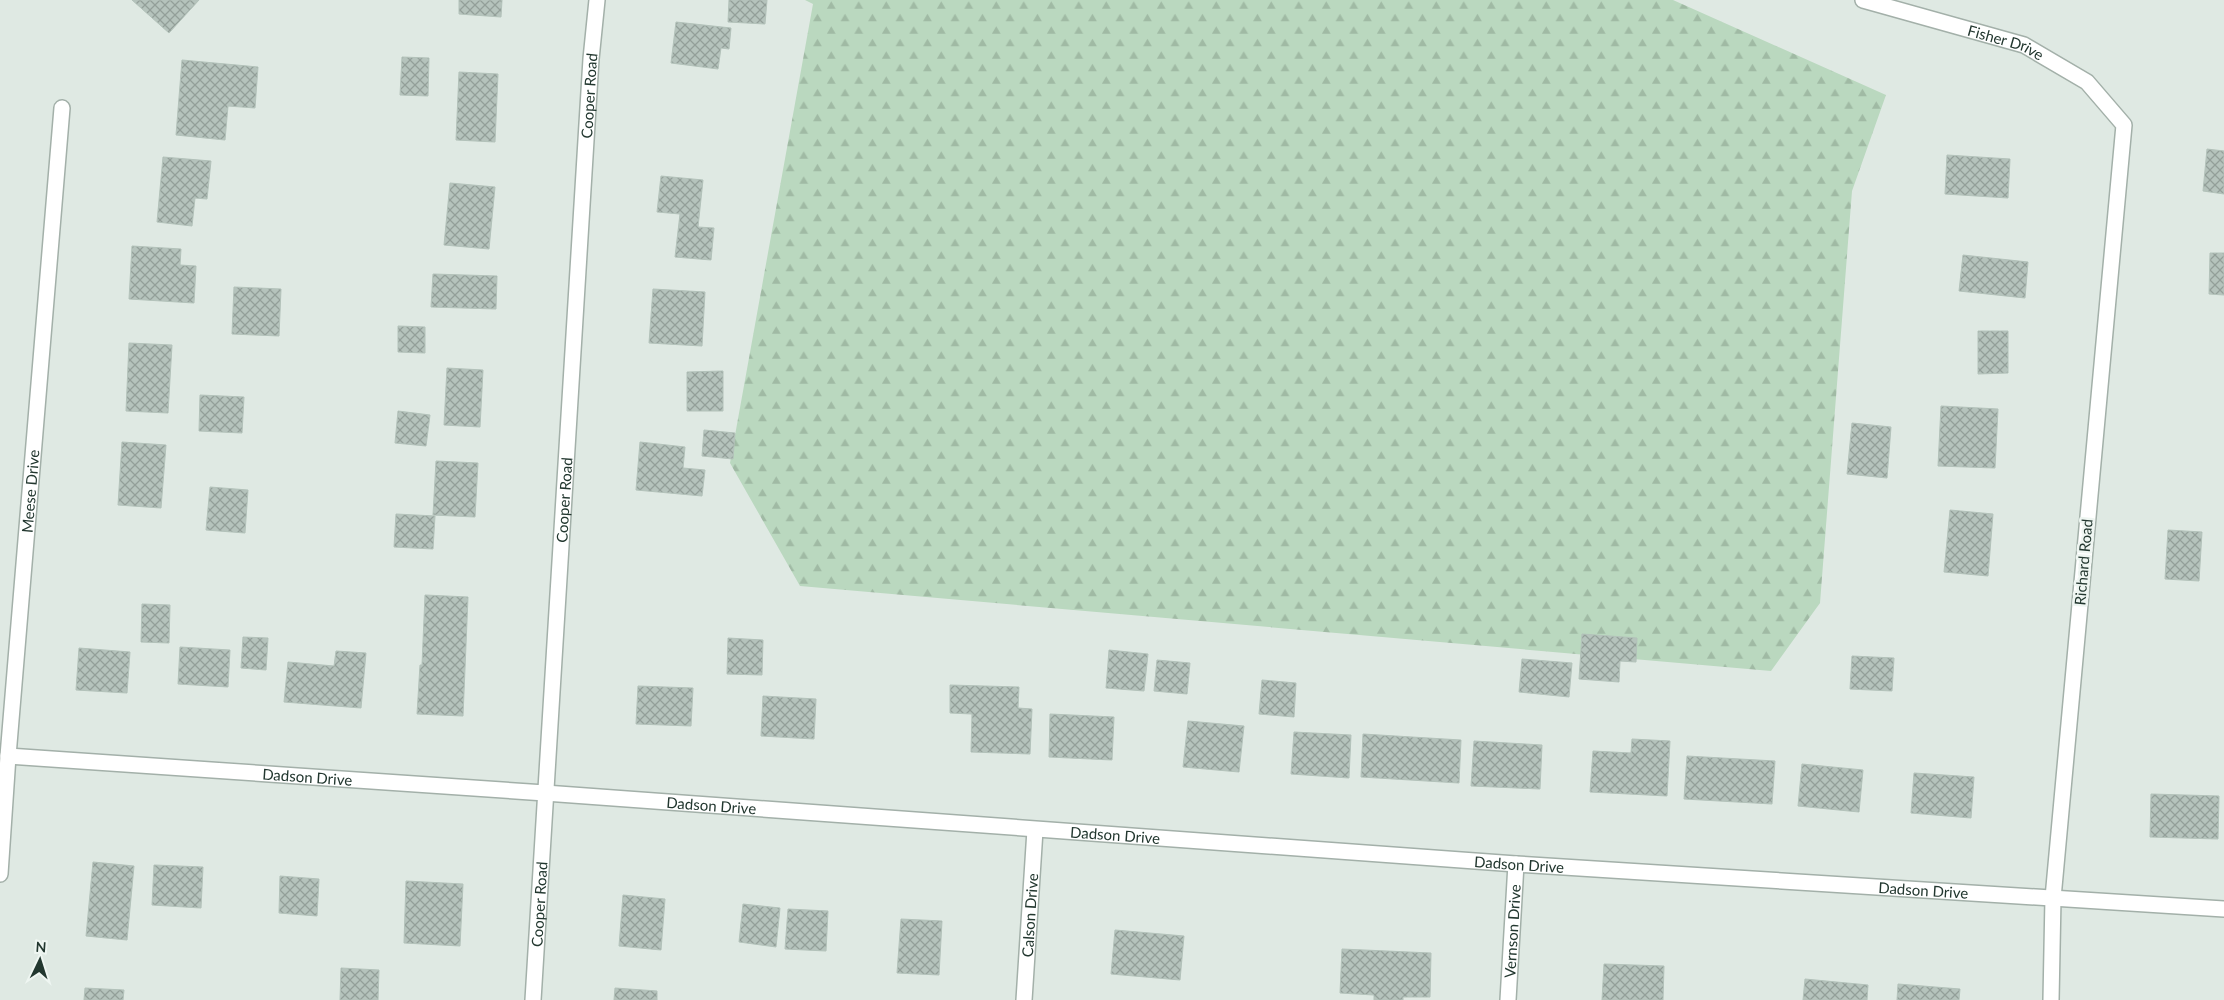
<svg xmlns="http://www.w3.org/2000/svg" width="2224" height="1000" viewBox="0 0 2224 1000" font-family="Lato,sans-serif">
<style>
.forest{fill:url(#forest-firs)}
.building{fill:url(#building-cross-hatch);stroke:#b3c2ba}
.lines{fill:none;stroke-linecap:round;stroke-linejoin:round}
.street-casing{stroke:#a3b0a9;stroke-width:18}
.street{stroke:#fff;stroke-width:15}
.labels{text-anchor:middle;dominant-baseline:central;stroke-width:5;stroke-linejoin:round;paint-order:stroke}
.street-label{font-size:15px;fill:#22372f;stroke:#eff6f2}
</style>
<defs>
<pattern id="forest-firs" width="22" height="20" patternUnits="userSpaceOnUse" patternTransform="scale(1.25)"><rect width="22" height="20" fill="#bad8bf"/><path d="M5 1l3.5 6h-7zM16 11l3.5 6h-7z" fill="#a0baa4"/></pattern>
<pattern id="building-cross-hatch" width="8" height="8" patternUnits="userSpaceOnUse" patternTransform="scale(1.25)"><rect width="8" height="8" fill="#b5c3bc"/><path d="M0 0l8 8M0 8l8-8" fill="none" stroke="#939f99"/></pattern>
</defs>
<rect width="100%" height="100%" fill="#dfe9e3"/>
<!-- forest -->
<polygon class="forest" points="805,0 1673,0 1886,95 1852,191 1820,603 1771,671 800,586 730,463 813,4"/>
<!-- building -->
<g class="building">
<polygon points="132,0 199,0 169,33"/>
<polygon points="459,0 502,0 501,17 459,14"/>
<polygon points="729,0 767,0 765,24 728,22"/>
<polygon points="676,22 731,28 729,49 721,48 718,69 671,63"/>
<polygon points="402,57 429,58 428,96 400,95"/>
<polygon points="182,60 258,67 255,108 228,106 225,140 176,135"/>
<polygon points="459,72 498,74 495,142 456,140"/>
<polygon points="2207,149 2224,151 2224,194 2203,191"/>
<polygon points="1947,155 2010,159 2008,198 1945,194"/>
<polygon points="163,157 211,161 207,199 195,198 192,226 157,222"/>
<polygon points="661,176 703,180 698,227 714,228 711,260 675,257 680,214 657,212"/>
<polygon points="450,183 495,187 489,249 444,245"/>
<polygon points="132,246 181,249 180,265 196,266 194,303 129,299"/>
<polygon points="2210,253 2224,253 2224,295 2209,294"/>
<polygon points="1963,255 2028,262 2025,298 1959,291"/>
<polygon points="433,274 497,276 496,309 431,307"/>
<polygon points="234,287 281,289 279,336 232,334"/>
<polygon points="653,289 705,292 702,346 649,343"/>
<polygon points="398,326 425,327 425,353 398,352"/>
<polygon points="1978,331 2008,331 2008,373 1978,374"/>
<polygon points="129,343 172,345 168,413 126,411"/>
<polygon points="447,368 483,370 480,427 444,425"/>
<polygon points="723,371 723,411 687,411 687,372"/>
<polygon points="200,395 244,397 242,433 199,431"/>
<polygon points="1941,406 1998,409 1995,468 1938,466"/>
<polygon points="398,411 430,415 426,446 395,443"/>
<polygon points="1852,423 1891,427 1887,478 1847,474"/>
<polygon points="704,430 735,433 733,459 702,456"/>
<polygon points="122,442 166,445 161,508 118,505"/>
<polygon points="640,442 685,447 683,468 705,470 702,496 636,490"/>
<polygon points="436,461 478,463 475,517 433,515"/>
<polygon points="210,487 248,490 245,533 206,530"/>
<polygon points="1950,510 1993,514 1988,576 1944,572"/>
<polygon points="396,514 435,516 433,549 394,547"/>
<polygon points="2168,530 2202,532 2199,581 2165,579"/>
<polygon points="425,595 468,597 463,716 417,714 420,665 422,665"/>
<polygon points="142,604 170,605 169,643 141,642"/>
<polygon points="1582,634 1637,638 1636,662 1620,661 1619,682 1579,679"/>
<polygon points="243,637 268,638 266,670 241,668"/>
<polygon points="728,638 763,640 762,675 727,674"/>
<polygon points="180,647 230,650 228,687 178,684"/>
<polygon points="79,648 130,652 127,693 76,690"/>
<polygon points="1109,650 1148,654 1144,691 1106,688"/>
<polygon points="336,651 366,653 361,708 284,702 288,662 334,666"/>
<polygon points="1852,656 1894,658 1892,691 1850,689"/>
<polygon points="1522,659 1572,663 1569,697 1519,692"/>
<polygon points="1157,660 1190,663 1187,694 1154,691"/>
<polygon points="1262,680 1296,683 1294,717 1259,714"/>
<polygon points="950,685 1019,687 1018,708 1032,709 1030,754 971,752 972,714 950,713"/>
<polygon points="638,686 693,688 691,726 636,724"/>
<polygon points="763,696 816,699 814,739 761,736"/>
<polygon points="1050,714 1114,717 1112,760 1049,757"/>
<polygon points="1188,721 1244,726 1239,772 1183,767"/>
<polygon points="1294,732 1351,735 1349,778 1291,774"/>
<polygon points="1363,734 1461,740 1459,783 1361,777"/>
<polygon points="1632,739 1670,741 1667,796 1590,792 1593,751 1631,753"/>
<polygon points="1474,741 1542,745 1540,789 1471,786"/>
<polygon points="1687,756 1775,761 1772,804 1684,799"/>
<polygon points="1802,764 1863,770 1859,812 1798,806"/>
<polygon points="1914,773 1974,777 1971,818 1911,813"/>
<polygon points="2151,794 2219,796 2218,839 2150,837"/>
<polygon points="93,862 134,866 127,940 86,936"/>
<polygon points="154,865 203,867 201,908 152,905"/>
<polygon points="280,876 319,879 317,916 279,913"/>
<polygon points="406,881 463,884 460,946 404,943"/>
<polygon points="623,895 665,899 661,950 619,946"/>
<polygon points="743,904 780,908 776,947 739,942"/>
<polygon points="788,909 828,911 826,951 785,949"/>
<polygon points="901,919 942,921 939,975 897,973"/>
<polygon points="1115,930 1184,936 1180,980 1111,974"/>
<polygon points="1342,949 1431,953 1430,997 1403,997 1403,1000 1374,1000 1374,995 1340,993"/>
<polygon points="1604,964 1664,966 1663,1000 1602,1000"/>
<polygon points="341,968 379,970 378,1000 340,1000"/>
<polygon points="1805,979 1868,985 1867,1000 1803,1000"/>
<polygon points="1898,984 1960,989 1959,1000 1897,1000"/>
<polygon points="85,988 124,990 123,1000 84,1000"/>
<polygon points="615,988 657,991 657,1000 614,1000"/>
</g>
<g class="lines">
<!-- street casing -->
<g class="street-casing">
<g id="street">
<path id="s1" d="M1863,0L2024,45L2087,82L2124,125L2053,898L2051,1000"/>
<path id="s2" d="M8,756L545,793L1516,864L2224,909"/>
<path id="s3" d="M0,874L8,756L62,108"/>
<path id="s4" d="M533,1000L591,59L597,0"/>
<path id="s5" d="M1024,1000L1035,830"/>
<path id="s6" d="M1508,1000L1516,864"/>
</g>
</g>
<!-- street -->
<use href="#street" class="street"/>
</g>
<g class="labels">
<!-- street labels -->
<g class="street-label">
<text stroke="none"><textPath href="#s1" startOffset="149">Fisher Drive</textPath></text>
<text stroke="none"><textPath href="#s4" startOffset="906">Cooper Road</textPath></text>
<text stroke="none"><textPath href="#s3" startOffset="384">Meese Drive</textPath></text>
<text stroke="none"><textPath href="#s4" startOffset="501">Cooper Road</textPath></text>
<text transform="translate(2083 562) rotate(-85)">Richard Road</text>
<text stroke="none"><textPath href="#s2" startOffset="300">Dadson Drive</textPath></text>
<text stroke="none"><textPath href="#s2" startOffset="705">Dadson Drive</textPath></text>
<text stroke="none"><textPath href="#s2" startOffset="1110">Dadson Drive</textPath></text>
<text stroke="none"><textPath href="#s2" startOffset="1515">Dadson Drive</textPath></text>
<text stroke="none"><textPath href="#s2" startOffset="1920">Dadson Drive</textPath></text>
<text stroke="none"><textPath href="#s4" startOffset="96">Cooper Road</textPath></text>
<text stroke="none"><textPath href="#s5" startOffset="85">Calson Drive</textPath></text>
<text stroke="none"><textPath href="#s6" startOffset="69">Vernson Drive</textPath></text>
</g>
</g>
<!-- north arrow -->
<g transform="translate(40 960) rotate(4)" stroke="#eff6f2" stroke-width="4" paint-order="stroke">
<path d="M0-4L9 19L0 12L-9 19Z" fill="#22372f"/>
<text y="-8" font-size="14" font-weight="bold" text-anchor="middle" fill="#22372f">N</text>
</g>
</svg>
